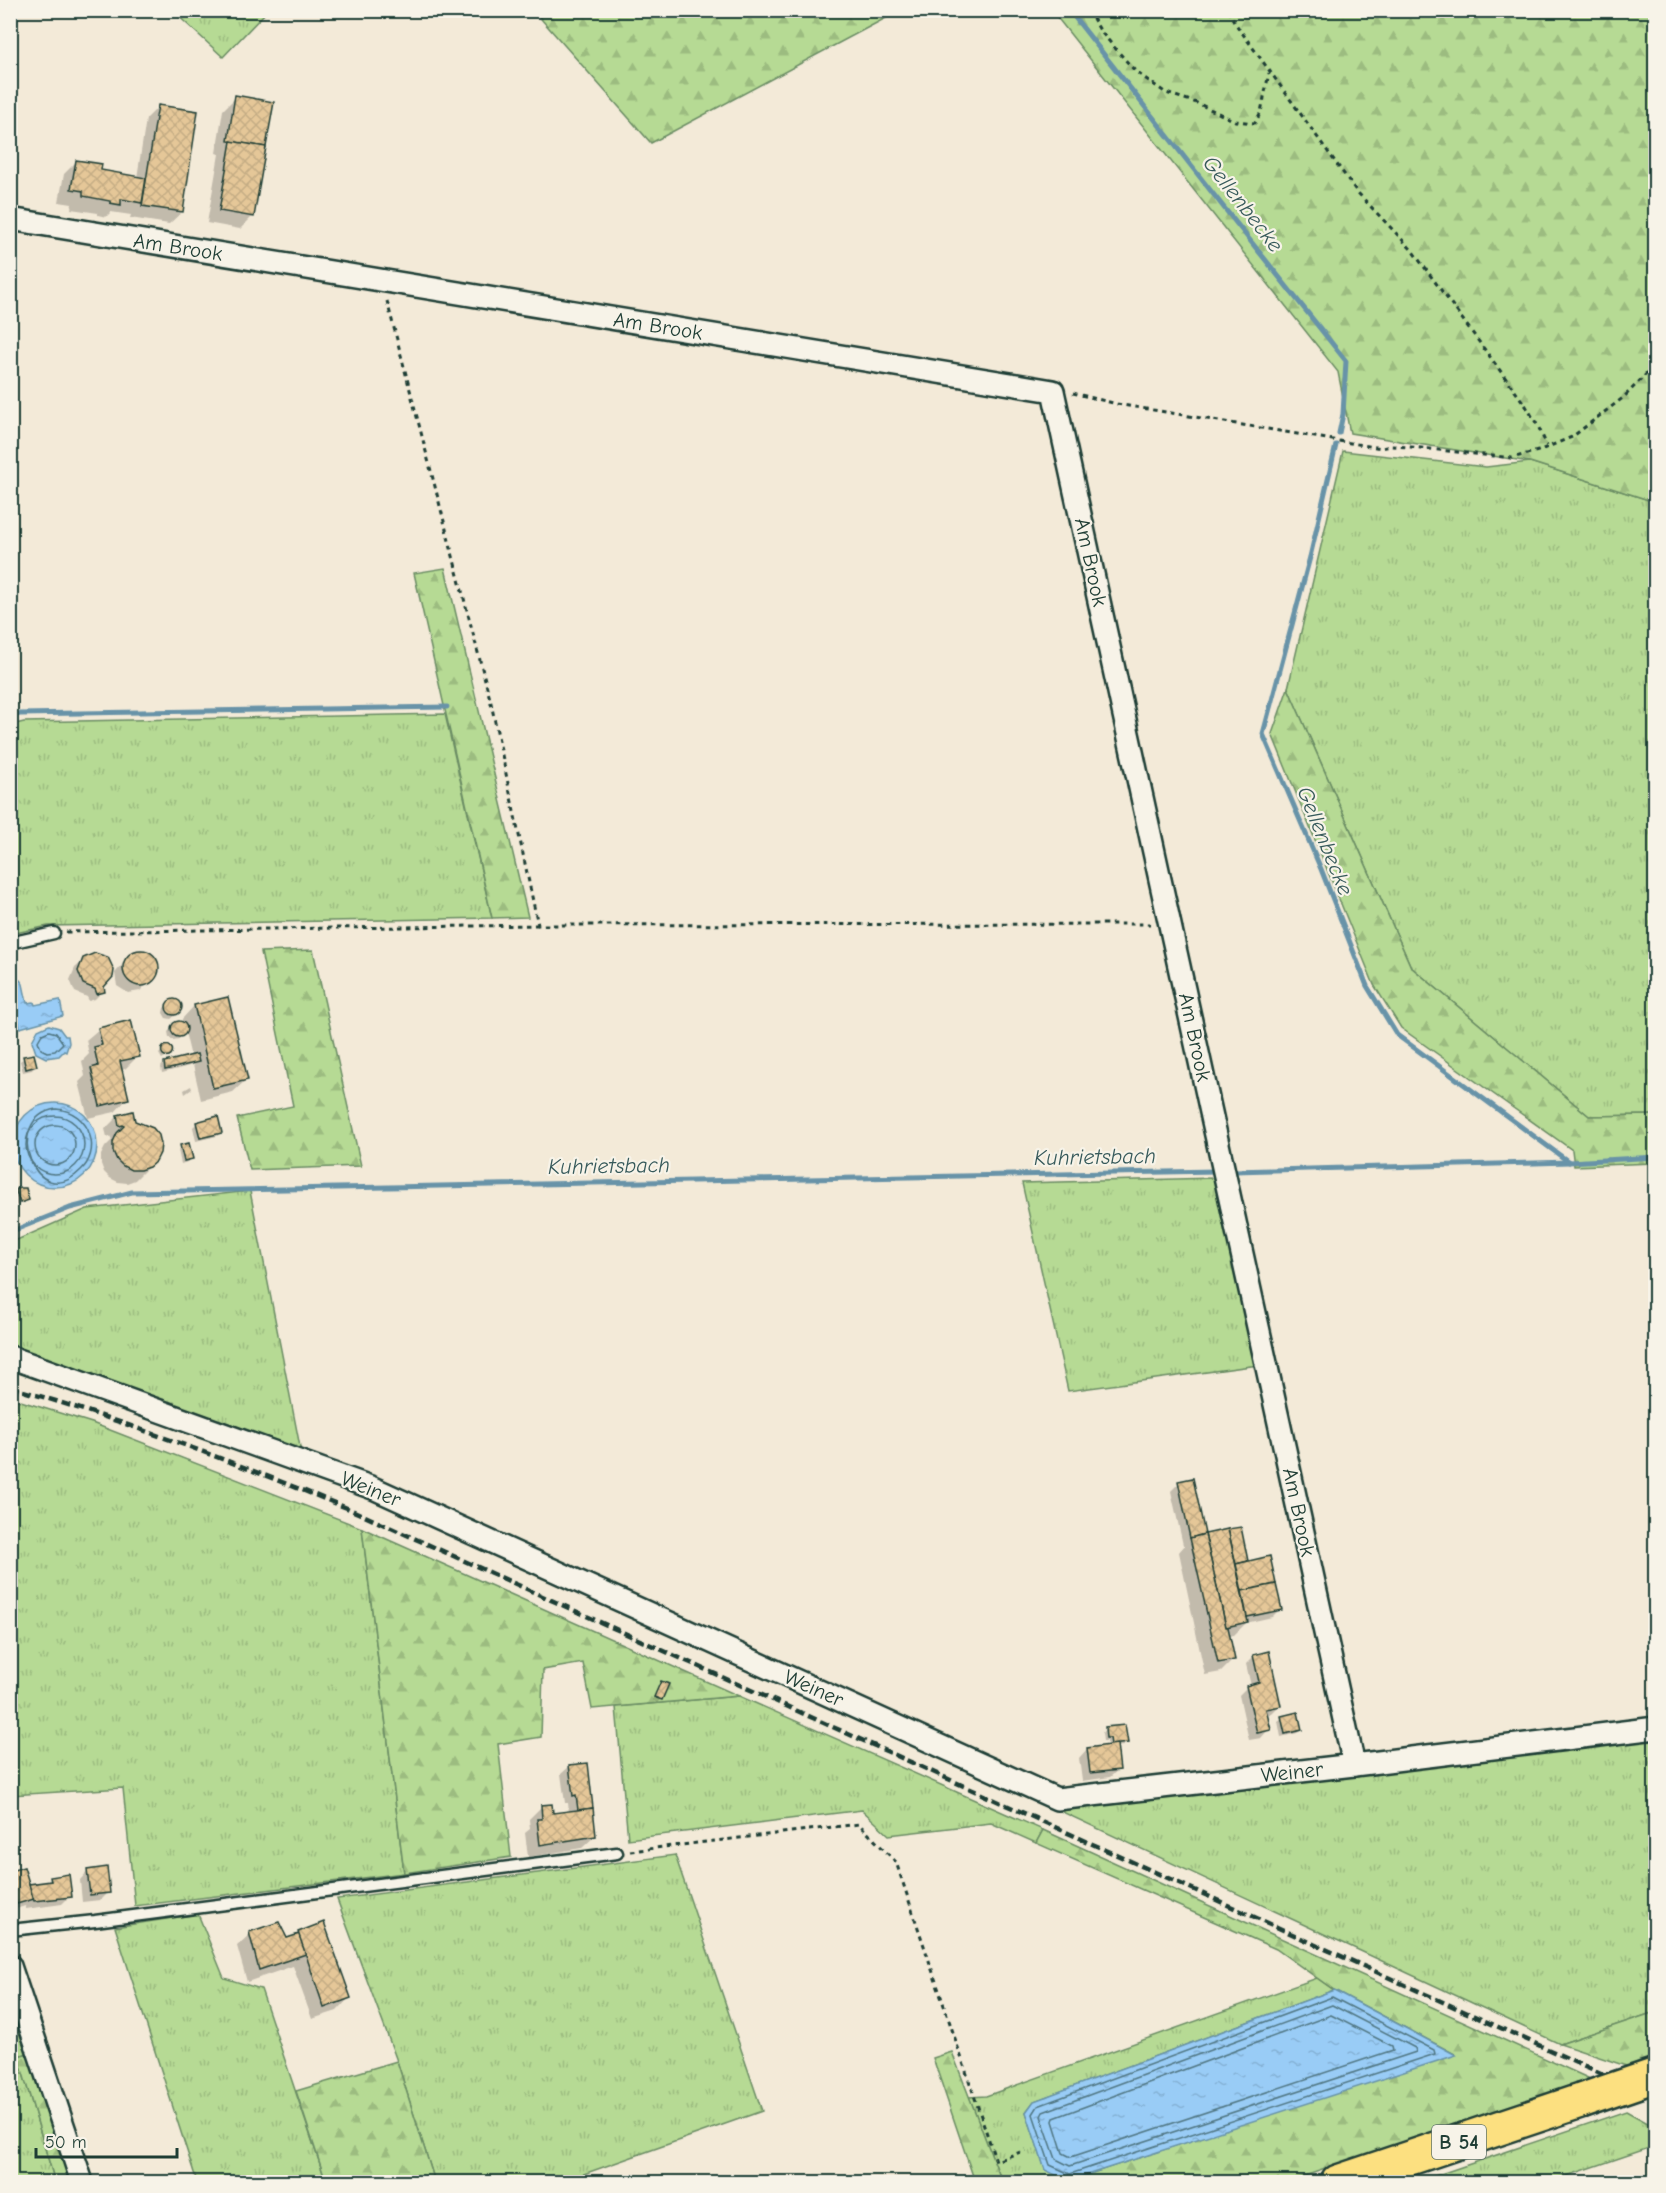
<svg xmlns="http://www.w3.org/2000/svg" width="1666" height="2193" viewBox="0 0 1666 2193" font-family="'Comic Neue',sans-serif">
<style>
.grass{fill:url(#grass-tufts);stroke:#6a8c64;stroke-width:1.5}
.forest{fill:url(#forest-firs);stroke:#6a8c64;stroke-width:1.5}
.water{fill:url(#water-ripples);stroke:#6893a8;stroke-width:1.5}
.shadow{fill:#0003}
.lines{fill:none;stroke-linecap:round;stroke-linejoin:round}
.shore{stroke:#507682;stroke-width:1.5}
.stream{stroke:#6893a8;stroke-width:5}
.building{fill:url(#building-cross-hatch);stroke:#1f3d34;stroke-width:1.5}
.lane-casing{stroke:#1f3d34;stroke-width:15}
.street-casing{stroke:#1f3d34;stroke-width:26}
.highway-casing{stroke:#1f3d34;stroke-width:38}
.path{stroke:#1f3d34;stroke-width:3;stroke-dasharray:4.5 4.5;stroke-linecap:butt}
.lane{stroke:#f7f3e8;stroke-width:10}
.street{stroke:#f7f3e8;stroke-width:21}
.highway{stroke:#fce080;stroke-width:33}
.rail{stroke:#1f3d34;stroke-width:4.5;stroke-dasharray:9 4.5;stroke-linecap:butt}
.highway-bridge-casing{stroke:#1f3d34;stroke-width:38;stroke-linecap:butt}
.highway-bridge{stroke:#fce080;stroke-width:33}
.labels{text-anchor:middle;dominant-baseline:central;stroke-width:4.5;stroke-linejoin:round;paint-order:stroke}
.shield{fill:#f7f3e8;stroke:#60746a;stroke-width:1.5}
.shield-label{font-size:20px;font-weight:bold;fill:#1f3d34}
.street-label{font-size:21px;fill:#1f3d34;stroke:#f7f3e8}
.water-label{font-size:22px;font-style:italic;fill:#375a5b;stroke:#f7f3e8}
</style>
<defs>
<pattern id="grass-tufts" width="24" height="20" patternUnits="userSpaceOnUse" patternTransform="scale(1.5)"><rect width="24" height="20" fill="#b6da94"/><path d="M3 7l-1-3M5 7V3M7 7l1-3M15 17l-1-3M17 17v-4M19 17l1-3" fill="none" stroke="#9cbc80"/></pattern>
<pattern id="forest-firs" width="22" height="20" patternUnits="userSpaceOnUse" patternTransform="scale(1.5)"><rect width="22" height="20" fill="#b6da94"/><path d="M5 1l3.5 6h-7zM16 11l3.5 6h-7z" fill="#9cbc80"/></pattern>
<pattern id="water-ripples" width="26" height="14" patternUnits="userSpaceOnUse" patternTransform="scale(1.5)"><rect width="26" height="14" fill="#99ccf6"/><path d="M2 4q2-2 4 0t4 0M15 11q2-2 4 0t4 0" fill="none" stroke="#83b0d4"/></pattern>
<pattern id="building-cross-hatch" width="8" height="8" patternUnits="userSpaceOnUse" patternTransform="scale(1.5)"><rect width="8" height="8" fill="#e5c798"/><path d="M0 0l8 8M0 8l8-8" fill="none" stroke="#c4ac84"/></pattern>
</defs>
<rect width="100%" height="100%" fill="#f3ead8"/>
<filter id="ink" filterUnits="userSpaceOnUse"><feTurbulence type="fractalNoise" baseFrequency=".0167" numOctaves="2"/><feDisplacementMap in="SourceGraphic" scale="12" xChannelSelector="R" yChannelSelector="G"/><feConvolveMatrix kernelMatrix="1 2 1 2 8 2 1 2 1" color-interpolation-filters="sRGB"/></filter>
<g filter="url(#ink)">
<!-- grass -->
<g class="grass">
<polygon points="173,11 267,11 223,57"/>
<polygon points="1343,451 1486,467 1530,462 1655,502 1655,1115 1589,1116 1411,967 1288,688"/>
<polygon points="445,714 492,918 48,926 11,934 11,725 24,722"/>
<polygon points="1215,1178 1258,1365 1068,1391 1022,1183"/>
<polygon points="250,1191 301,1452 11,1347 10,1243 87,1209"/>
<polygon points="11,1398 92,1423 362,1528 404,1873 135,1906 123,1788 11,1795"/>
<polygon points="739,1696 1043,1830 1036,1843 991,1823 889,1835 862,1810 628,1839 616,1707"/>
<polygon points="1655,1736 1655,2012 1560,2044 1058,1810"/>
<polygon points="675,1855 762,2111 561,2182 435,2182 397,2061 337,1899"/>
<polygon points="198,1914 224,1978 261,1989 326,2182 197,2182 115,1927"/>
<polygon points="1317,1978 1334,1990 1034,2101 1026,2112 1045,2169 1068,2181 1002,2182 969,2097 986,2096"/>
<polygon points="10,1997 29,2053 18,2056 55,2182 11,2182"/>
<polygon points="1626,2111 1655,2127 1655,2146 1549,2182 1417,2182"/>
</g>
<!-- forest -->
<g class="forest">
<polygon points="534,11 899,11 651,143"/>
<polygon points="1052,11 1655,11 1655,502 1530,462 1350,433 1338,372"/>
<polygon points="445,568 528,917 492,918 414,573"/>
<polygon points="1288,688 1411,967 1589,1116 1655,1115 1655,1163 1574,1166 1572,1150 1401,1028 1374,985 1272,734"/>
<polygon points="313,950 361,1166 250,1170 237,1118 293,1106 261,952"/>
<polygon points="362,1528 739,1696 592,1709 583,1663 543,1670 541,1737 498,1744 511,1857 404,1873"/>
<polygon points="1043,1830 1590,2079 1287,2182 1065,2182 1455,2054 1334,1990 1276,1949 1036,1843"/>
<polygon points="1655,2012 1655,2058 1629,2067 1560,2044"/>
<polygon points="952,2052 1002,2182 975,2182 933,2058"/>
<polygon points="29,2053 73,2182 55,2182 18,2056"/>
<polygon points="397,2061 435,2182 326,2182 296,2091"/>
</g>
<!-- water -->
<g class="water">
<polygon points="11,980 20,980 23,984 27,1003 34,1002 35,1005 60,1000 63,1016 20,1028 16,1008 11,1009"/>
<polygon points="49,1025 59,1028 65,1036 68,1036 69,1043 66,1052 64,1051 59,1056 46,1058 36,1053 32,1041 38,1030"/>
<circle cx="55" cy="1145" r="42"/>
<polygon points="1334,1990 1456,2055 1068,2181 1045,2170 1026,2112 1034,2101"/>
</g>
<!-- shadow -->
<g class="shadow">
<polygon points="236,97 253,216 240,229 207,223 219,154 216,153 223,110"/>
<polygon points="159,106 182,212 169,224 130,218 131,215 111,212 106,217 98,215 98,213 71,209 72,204 59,202 64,174 76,162 99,172 137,178 146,119"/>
<polygon points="144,952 155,959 157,972 140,991 128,993 117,986 115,973 132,954"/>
<polygon points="84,960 103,991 95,999 89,1001 87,997 75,992 70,980 75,968"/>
<polygon points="173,1001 178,1002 181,1006 180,1012 171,1019 166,1018 163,1013 164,1008"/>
<polygon points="194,1006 246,1080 233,1092 201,1100 193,1065 162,1073 161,1067 164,1063 191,1057 185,1032 179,1039 173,1040 169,1037 168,1032 176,1023 182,1022 182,1019"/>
<polygon points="99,1029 138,1056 125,1069 120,1070 127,1099 115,1112 88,1118 79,1082 85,1076 82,1061 89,1054 86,1040"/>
<polygon points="165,1047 168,1047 171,1050 170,1053 162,1059 159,1054"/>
<polygon points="24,1058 35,1066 32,1070 23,1072 20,1061"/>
<polygon points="191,1086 192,1089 185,1094 184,1090"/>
<polygon points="118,1116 152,1129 155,1160 135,1180 127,1183 118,1182 110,1178 104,1172 101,1164 101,1155 105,1147 112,1140 110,1136 107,1137 105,1129"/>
<polygon points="197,1123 220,1133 217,1136 196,1141 193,1127"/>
<polygon points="181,1146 191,1159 187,1162 181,1164 178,1150"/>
<polygon points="17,1190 27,1200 16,1206 14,1194"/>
<polygon points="1179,1483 1201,1537 1240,1528 1247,1563 1280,1609 1272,1617 1246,1623 1234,1635 1229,1636 1234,1659 1221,1672 1205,1675 1179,1552 1185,1545 1183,1545 1171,1491"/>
<polygon points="1254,1656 1279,1706 1271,1714 1266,1715 1269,1729 1261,1738 1249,1740 1239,1695 1247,1687 1251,1686 1246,1664"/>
<polygon points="661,1682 661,1699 657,1703 652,1700"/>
<polygon points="1282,1718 1301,1730 1297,1733 1281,1737 1278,1721"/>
<polygon points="1105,1729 1126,1742 1123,1746 1116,1747 1119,1769 1110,1777 1082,1781 1079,1758 1087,1749 1107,1747 1107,1741 1103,1741 1102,1733"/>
<polygon points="570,1766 595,1836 582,1848 528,1857 525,1833 530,1829 529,1819 541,1807 552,1814 569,1812 568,1803 565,1803 561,1774"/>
<polygon points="88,1871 108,1892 100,1900 82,1902 80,1880"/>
<polygon points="10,1872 28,1886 46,1883 51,1878 70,1896 62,1904 26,1909 25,1906 10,1911"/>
<polygon points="298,1933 349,1998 337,2011 312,2019 293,1966 247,1982 237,1946 250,1934 287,1940"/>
</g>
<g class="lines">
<!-- shore -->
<g class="shore">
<polygon points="49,1031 56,1033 63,1043 55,1051 47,1052 41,1049 38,1041 42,1034"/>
<path d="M56,1109C72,1110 86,1120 90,1136C94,1148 90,1162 81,1170C36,1216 0,1118 56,1109Z"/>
<circle cx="55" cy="1145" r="29"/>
<circle cx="55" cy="1145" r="20"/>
<polygon points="1332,1997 1434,2050 1435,2054 1070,2174 1050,2165 1033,2114 1038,2106"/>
<polygon points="1332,2005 1415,2048 1416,2052 1070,2166 1056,2159 1041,2116 1043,2112"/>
<polygon points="1331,2015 1392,2046 1393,2050 1071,2157 1063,2153 1053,2121 1054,2118"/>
</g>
<!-- stream -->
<g class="stream">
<polyline points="1069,10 1225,209 1346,361 1343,414 1339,433"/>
<polyline points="1336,445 1310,557 1263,734 1321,869 1367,986 1397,1035 1569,1162"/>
<polyline points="10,716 20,714 447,707"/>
<polyline points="1235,1171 1569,1162 1656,1157"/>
<polyline points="10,1232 70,1208 132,1192 1216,1171"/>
</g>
</g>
<!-- building -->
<g class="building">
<polygon points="235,95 274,102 266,147 228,141"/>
<polygon points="158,105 198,111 183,212 142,206"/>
<polygon points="231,141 266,147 254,217 219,211"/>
<polygon points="76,160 102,164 101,170 146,178 142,203 121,199 121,205 110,203 110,201 83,196 83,191 71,189"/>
<circle cx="141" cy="968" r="18"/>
<polygon points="95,953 108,957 114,970 113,977 104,987 105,992 97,994 95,989 83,984 78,971 83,958"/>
<polygon points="228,997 248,1080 213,1088 194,1005"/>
<circle cx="174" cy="1007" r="8"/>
<polygon points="131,1020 140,1057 120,1061 129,1099 100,1106 91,1068 98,1066 94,1047 102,1045 98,1028"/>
<circle cx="179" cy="1029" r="8"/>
<circle cx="167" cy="1051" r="5.5"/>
<polygon points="34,1054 37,1066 26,1069 23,1056"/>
<polygon points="197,1054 199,1062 165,1070 164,1062"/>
<polygon points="133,1111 135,1121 153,1128 159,1135 161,1144 160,1153 156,1161 149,1167 140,1170 131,1170 123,1166 117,1160 113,1151 113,1142 117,1133 124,1126 123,1125 119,1126 117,1115"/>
<polygon points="218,1116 222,1133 200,1138 196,1122"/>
<polygon points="189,1143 193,1159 184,1161 180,1145"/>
<polygon points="21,1188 26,1188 29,1200 20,1203 16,1191 17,1189"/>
<polygon points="1193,1478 1205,1534 1190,1538 1178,1481"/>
<polygon points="1241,1527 1248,1561 1236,1564 1228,1529"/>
<polygon points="1228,1529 1248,1622 1226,1627 1205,1534"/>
<polygon points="1205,1534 1226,1627 1228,1627 1235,1660 1218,1663 1190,1538"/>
<polygon points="1270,1556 1276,1584 1242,1591 1236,1564"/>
<polygon points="1276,1584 1282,1610 1247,1617 1242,1591"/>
<polygon points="1269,1651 1281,1706 1266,1709 1271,1730 1257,1733 1246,1686 1259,1682 1253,1655"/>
<polygon points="661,1681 669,1684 662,1700 654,1697"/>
<polygon points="1298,1712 1302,1730 1285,1734 1281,1716"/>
<polygon points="1125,1725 1128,1743 1111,1745 1110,1738 1106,1738 1105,1727"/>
<polygon points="1117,1744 1120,1770 1090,1773 1087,1748"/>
<polygon points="588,1763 593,1808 578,1810 576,1795 573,1796 569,1765"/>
<polygon points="552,1804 553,1813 593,1808 596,1836 540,1845 537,1819 542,1819 541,1805"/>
<polygon points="24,1867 34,1899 10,1906 10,1871"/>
<polygon points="107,1867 110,1893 90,1895 87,1870"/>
<polygon points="69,1874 72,1897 34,1901 29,1884 51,1881 50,1877"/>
<polygon points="279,1922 287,1938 299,1934 306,1954 259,1970 249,1932"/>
<polygon points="324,1922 351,1998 324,2008 298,1932"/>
</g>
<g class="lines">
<!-- lane casing -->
<g class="lane-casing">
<g id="lane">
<polyline points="10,943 54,933"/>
<polyline points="10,1930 95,1921 617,1853"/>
</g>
</g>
<!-- street casing -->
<g class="street-casing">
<g id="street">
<polyline points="10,219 1053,391 1354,1765"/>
<polyline points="10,1357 373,1488 1057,1799 1354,1765 1656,1728"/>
<polyline points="10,1966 82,2182"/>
</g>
</g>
<!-- highway casing -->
<g class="highway-casing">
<polyline id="highway" points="1338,2182 1580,2101"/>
</g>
<!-- path -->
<g class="path">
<polyline points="1088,10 1101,32 1136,72 1166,93 1197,103 1235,121 1255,123 1261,112 1269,73"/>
<polyline points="1228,10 1235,23 1357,192 1411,249 1526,406 1538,426 1547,446"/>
<polyline points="387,301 491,703 538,925 1150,924"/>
<polyline points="1073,393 1117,404 1381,448 1391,446 1411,447 1512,458 1538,451 1572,437 1624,397 1656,364"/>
<polyline points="66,932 538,925"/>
<polyline points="630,1851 859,1824 896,1862 996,2161 1026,2150"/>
</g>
<!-- lane -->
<use href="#lane" class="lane"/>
<!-- street -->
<use href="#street" class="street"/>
<!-- highway -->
<use href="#highway" class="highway"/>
<!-- rail -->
<path class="rail" d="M10,1387C125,1421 236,1463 347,1508L1656,2098"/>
<!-- highway-bridge casing -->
<g class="highway-bridge-casing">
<polyline id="highway-bridge" points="1580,2101 1656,2075"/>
</g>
<!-- highway-bridge -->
<use href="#highway-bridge" class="highway-bridge"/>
</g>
</g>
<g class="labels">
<!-- shield labels -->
<rect class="shield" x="1432" y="2125" width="54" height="34" rx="4.5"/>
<g class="shield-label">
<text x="1459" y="2142">B 54</text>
</g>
<!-- street labels -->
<g class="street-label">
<text transform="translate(178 247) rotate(9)">Am Brook</text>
<text transform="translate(658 326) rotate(9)">Am Brook</text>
<text transform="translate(1091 562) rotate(78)">Am Brook</text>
<text transform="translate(1195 1037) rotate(78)">Am Brook</text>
<text transform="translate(371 1489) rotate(22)">Weiner</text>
<text transform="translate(1299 1512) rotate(78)">Am Brook</text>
<text transform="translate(814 1688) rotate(24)">Weiner</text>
<text transform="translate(1292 1772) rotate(-6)">Weiner</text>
</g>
<!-- water labels -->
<g class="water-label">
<text transform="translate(1243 204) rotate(52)">Gellenbecke</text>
<text transform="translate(1325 841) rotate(68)">Gellenbecke</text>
<text transform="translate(1095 1157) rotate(-1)">Kuhrietsbach</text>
<text transform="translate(609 1166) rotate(-1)">Kuhrietsbach</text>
</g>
</g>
<!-- margin -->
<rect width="1666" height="2193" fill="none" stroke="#f7f3e8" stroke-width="36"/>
<rect x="18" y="18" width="1630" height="2157" fill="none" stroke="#1f3d34" stroke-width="2" filter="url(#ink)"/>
<!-- scale -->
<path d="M36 2148v9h141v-9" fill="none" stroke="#1f3d34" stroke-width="3"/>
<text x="45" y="2148" font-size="18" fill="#1f3d34" stroke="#f7f3e8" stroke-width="4.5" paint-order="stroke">50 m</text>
</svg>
